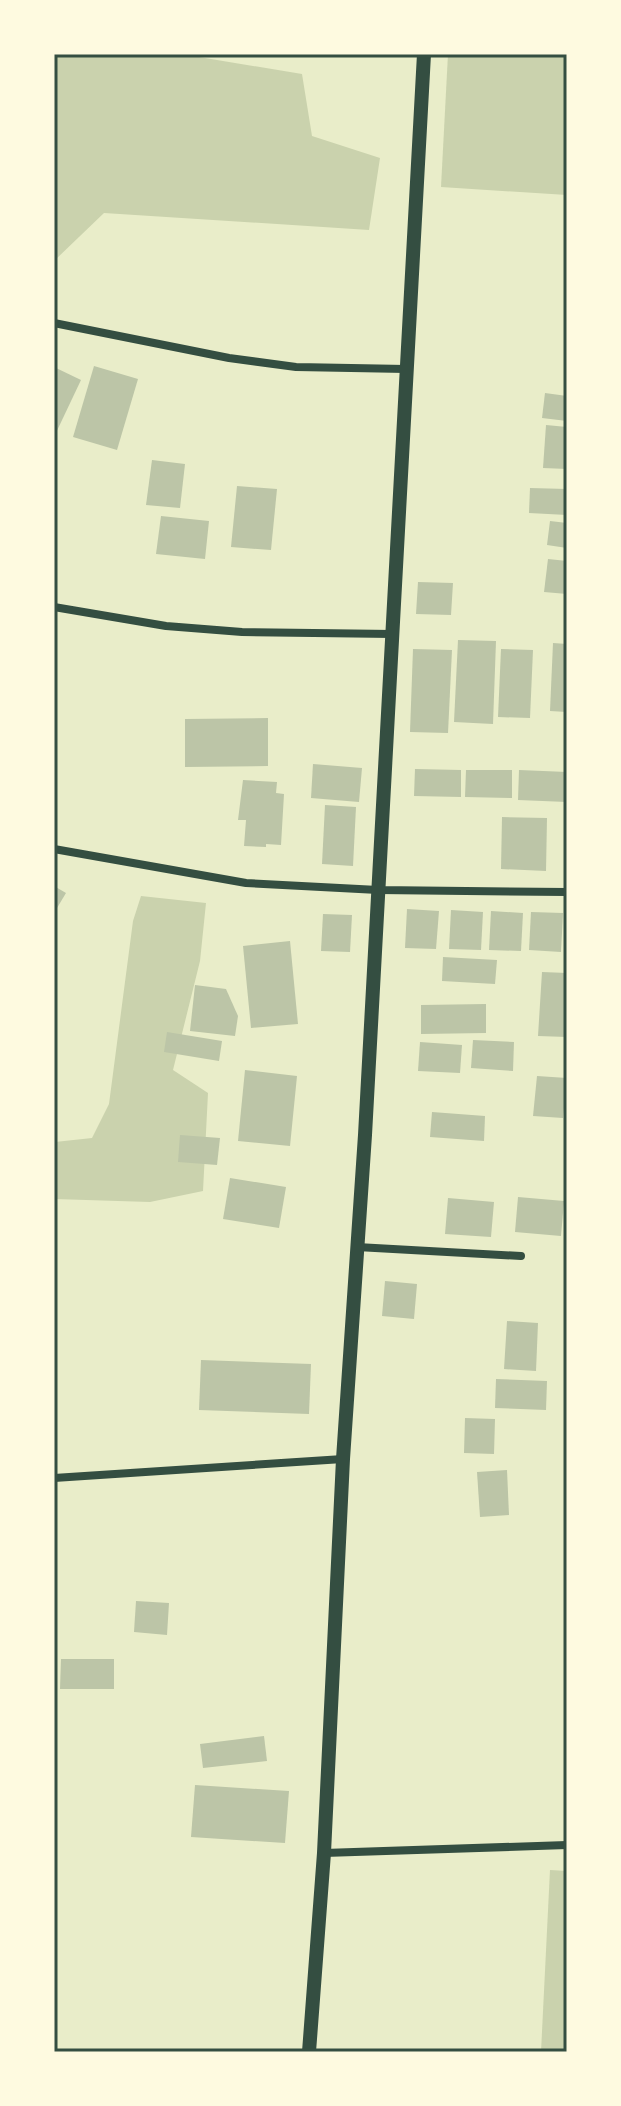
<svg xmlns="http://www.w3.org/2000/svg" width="621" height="2106" viewBox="0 0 621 2106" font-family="Jost,sans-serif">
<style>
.green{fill:#cad2ad}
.building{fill:#bcc5a7}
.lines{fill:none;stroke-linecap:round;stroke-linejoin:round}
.minor{stroke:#344e41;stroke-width:8}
.tertiary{stroke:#344e41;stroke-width:14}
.neatline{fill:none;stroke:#344e41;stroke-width:3}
</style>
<rect width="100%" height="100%" fill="#e9edc9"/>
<!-- green -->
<g class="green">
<polygon points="54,54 181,54 302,74 312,136 380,158 369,230 104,213 54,261"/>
<polygon points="448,54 567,54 567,195 441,187"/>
<polygon points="141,896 206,903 200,961 173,1070 208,1093 203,1191 150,1202 54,1199 54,1139 55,1142 92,1138 109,1104 133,921"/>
<polygon points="550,1870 567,1871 567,2052 541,2052"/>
</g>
<!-- building -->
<g class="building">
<polygon points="94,366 138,379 117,450 73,437"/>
<polygon points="54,367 81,380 54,437"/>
<polygon points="545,393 567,396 567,421 542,418"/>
<polygon points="546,425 567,427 567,469 543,468"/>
<polygon points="152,460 185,464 180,508 146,505"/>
<polygon points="237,486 277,489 271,550 231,547"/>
<polygon points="530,488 567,489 567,515 529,513"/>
<polygon points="161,516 209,521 205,559 156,554"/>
<polygon points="550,521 567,523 567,548 547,545"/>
<polygon points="548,559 567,561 567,594 544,592"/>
<polygon points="418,582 453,583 451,615 416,614"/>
<polygon points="458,640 496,641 493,724 454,722"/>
<polygon points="553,643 567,644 567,712 550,711"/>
<polygon points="413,649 452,650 448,733 410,732"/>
<polygon points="501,649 533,650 530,718 498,717"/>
<polygon points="268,718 268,766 185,767 185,719"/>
<polygon points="313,764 362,768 359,802 311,798"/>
<polygon points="415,769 461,770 461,797 414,796"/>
<polygon points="466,770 512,770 512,798 465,797"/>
<polygon points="519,770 567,772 567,802 518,800"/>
<polygon points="243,780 277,782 276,793 284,794 281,845 266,844 266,847 244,846 246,820 238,820"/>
<polygon points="325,805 356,807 353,866 322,864"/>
<polygon points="502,817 547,818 546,871 501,869"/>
<polygon points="54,886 66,893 54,913"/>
<polygon points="407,909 439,911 436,949 405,948"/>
<polygon points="451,910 483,912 481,950 449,949"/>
<polygon points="491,911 523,913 521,951 489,950"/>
<polygon points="531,912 563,913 561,952 529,950"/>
<polygon points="323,914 352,915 350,952 321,951"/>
<polygon points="290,941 298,1024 251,1028 243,946"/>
<polygon points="443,957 497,960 495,984 442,981"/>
<polygon points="542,972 567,973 567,1037 538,1036"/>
<polygon points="195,985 226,989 238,1016 235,1036 190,1031"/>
<polygon points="486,1004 486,1033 421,1034 421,1005"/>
<polygon points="167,1032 222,1041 219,1061 164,1052"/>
<polygon points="473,1040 514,1042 513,1071 471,1068"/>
<polygon points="420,1042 462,1045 460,1073 418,1071"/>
<polygon points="245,1070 297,1076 290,1146 238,1141"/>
<polygon points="537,1076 567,1078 563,1118 533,1116"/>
<polygon points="432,1112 485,1116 484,1141 430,1137"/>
<polygon points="180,1135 220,1138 217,1165 178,1162"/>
<polygon points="230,1178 286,1187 279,1228 223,1219"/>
<polygon points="518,1197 564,1201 561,1236 515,1232"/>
<polygon points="448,1198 494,1202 491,1237 445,1234"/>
<polygon points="385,1281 417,1284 414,1319 382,1316"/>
<polygon points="507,1321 538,1323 536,1371 504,1369"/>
<polygon points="201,1360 311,1364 309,1414 199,1410"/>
<polygon points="496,1379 547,1381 546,1410 495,1408"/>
<polygon points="465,1418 495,1419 494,1454 464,1453"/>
<polygon points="507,1470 509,1515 480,1517 477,1472"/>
<polygon points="136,1601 169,1603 167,1635 134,1632"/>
<polygon points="61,1659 114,1659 114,1689 60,1689"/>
<polygon points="264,1736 267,1761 203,1768 200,1744"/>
<polygon points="195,1785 289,1791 285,1843 191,1837"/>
</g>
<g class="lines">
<!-- minor -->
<g class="minor">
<polyline points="54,323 229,358 296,367 406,369"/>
<polyline points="54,607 166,626 242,632 393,634"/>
<polyline points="54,849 246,883 378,890 567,892"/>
<polyline points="357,1247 521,1256"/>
<polyline points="54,1478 343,1459"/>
<polyline points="324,1853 567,1845"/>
</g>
<!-- tertiary -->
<polyline class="tertiary" points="309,2052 324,1853 343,1459 365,1135 424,54"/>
</g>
<!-- border -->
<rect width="621" height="2106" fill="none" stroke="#fefae0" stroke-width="112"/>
<rect x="56" y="56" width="509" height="1994" class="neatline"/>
</svg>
